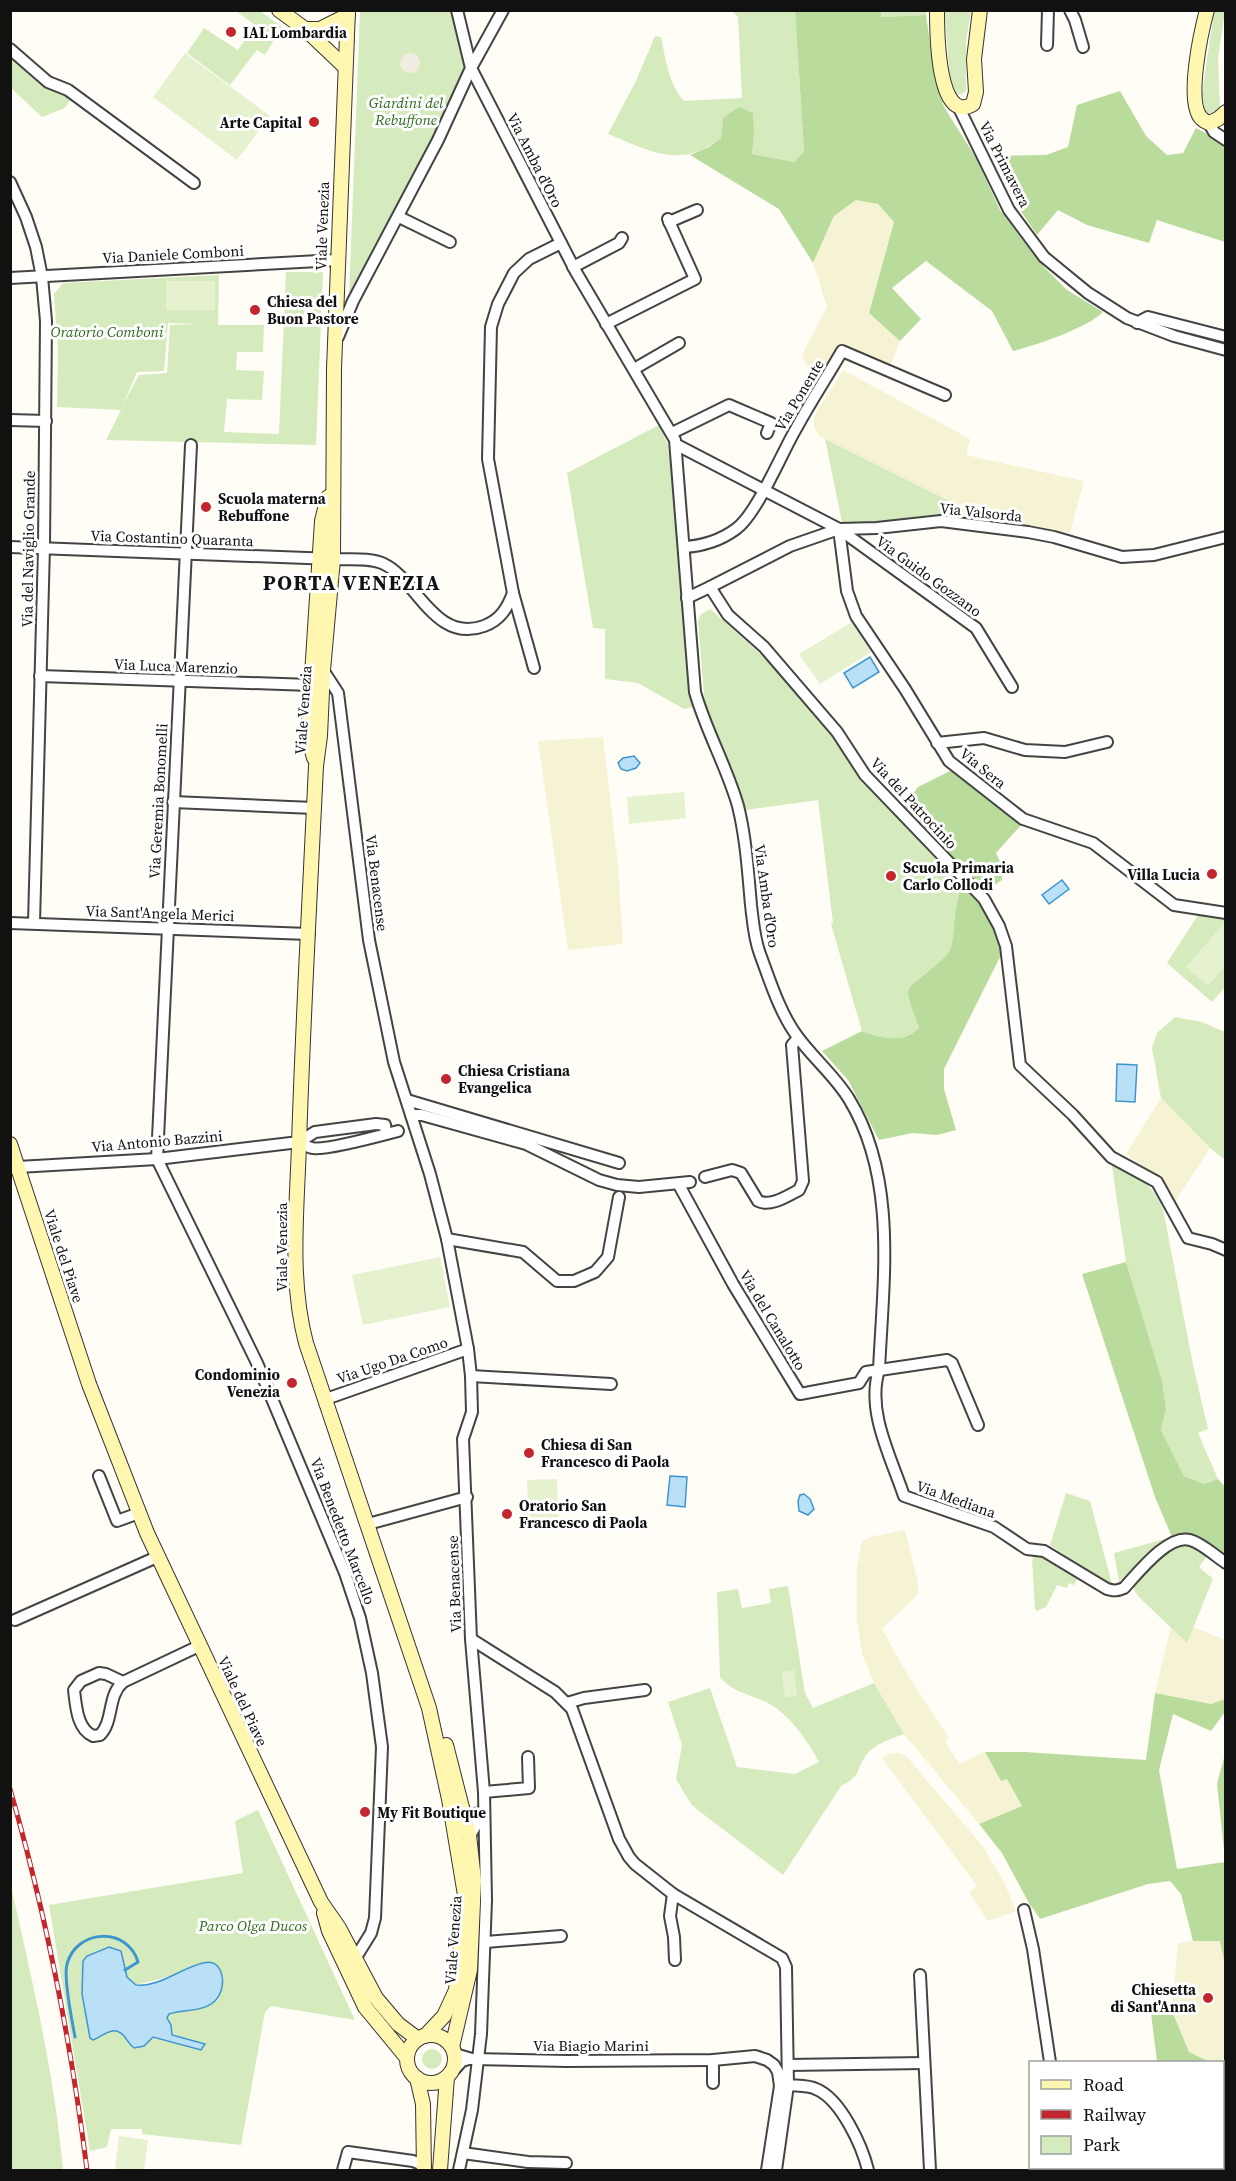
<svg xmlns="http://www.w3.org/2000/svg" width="1236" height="2181" viewBox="0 0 1236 2181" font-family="'Source Serif 4',serif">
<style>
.farmland{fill:#f6f3d4}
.green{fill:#d5ebbd;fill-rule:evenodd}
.forest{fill:#b9dc9c}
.pitch{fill:#e6f2cf}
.plaza{fill:#f1ede2}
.water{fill:#b9e0f7;stroke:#3f96cf;stroke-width:1.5}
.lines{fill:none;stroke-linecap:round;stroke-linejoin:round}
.stream{stroke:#3f96cf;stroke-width:3}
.street-casing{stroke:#444;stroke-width:14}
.secondary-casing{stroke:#333;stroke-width:16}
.street{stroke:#fff;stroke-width:10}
.secondary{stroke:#fff6b0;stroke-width:14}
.rail-casing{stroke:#c4262e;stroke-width:5}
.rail{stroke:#fff;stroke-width:3;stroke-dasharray:9;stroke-linecap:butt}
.poi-dot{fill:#c4262e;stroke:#fff;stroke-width:2}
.labels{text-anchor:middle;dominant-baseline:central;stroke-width:6;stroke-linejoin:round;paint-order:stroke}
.poi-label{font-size:15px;font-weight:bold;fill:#111;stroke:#fff;text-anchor:start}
.park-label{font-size:15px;font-style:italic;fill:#2f6b1f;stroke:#fff}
.street-label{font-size:15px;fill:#111;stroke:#fff}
.district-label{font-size:21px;font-weight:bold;letter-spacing:1.5px;fill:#111;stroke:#fff}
</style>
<rect width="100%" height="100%" fill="#fffdf5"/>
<!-- farmland -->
<g class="farmland">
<polygon points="856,200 878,203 894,222 869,313 900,341 891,364 842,346 817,387 802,355 827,307 813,263 834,216"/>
<polygon points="843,370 970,439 966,455 1084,481 1070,533 1003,520 943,516 949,501 819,436 814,426 814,416"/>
<polygon points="603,737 618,866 623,944 568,950 538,741"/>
<polygon points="1161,1098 1210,1148 1173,1205 1158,1179 1126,1154"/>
<polygon points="905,1530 918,1583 918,1594 882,1629 909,1677 949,1738 945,1741 959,1764 985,1752 1001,1781 1007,1778 1022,1806 979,1824 904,1734 874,1683 863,1657 857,1622 857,1566 862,1542 870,1537"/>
<polygon points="1171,1627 1187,1642 1193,1627 1225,1640 1225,1699 1211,1704 1155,1693"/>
<polygon points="891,1753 900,1753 908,1758 984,1848 1004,1882 1016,1911 988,1921 969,1892 977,1886 882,1758"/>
<polygon points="1193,1941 1221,1941 1226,1965 1225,2080 1223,2079 1222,2062 1210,2062 1189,2052 1172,2011 1178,1943"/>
</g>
<!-- green -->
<g class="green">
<polygon points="236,11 260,11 282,27 265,55 257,50 230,85 187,53 204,28 238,50 255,25"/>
<polygon points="360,11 453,11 460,35 465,68 443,122 351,298 349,297"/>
<path d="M732,11H795L804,151L794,162L752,154L754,134L723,118L721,138C680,170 650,151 608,134L636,81L655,36L661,37C666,60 668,83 684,101L742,98L738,17Z"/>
<polygon points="881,11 926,11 926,15 881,17"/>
<polygon points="945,11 971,11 966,41 966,91 961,95 955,93 952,89 948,57"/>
<polygon points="1214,11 1225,11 1218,58 1220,111 1215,115 1205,112 1202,94"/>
<polygon points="10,57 45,85 72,97 65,108 42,117 11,88"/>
<path d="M286,272H323L316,445L106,440L121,410L57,407L58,350L54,294L63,283L219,275L218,325H264L263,352H237L236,370L264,371L262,400L227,399L224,432L279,434ZM168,323L197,324L170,325L167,373L139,375L123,405L137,372L164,371Z"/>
<polygon points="659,425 668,445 678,525 687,672 694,707 684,709 638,683 605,679 605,629 593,628 567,473"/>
<polygon points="825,439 949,501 943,516 924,516 888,522 842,522"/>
<path d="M710,609L766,659L831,730L949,869V874L959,895C953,912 955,939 950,950C943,964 908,983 908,992C908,1003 916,1017 919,1028C903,1044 881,1038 862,1031L831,924L833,923L818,800L745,810L737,785L705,705L698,621L700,615Z"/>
<polygon points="1200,912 1225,916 1225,987 1212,1002 1167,963"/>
<polygon points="1175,1017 1202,1022 1225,1032 1225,1160 1210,1148 1161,1098 1152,1048 1157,1033"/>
<path d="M1112,1166C1141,1176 1150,1182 1163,1209L1193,1365L1208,1429L1198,1433L1218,1479L1204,1484L1184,1476L1161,1430L1166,1409L1162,1380L1126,1262Z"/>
<polygon points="1066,1493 1090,1501 1112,1584 1109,1585 1050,1545"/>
<polygon points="1172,1537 1154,1549 1119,1582 1114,1553"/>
<polygon points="1181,1543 1190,1544 1207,1556 1199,1567 1213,1579 1187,1643 1138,1596 1133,1587 1166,1551"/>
<polygon points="1034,1555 1041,1555 1078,1577 1074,1585 1069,1583 1067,1588 1057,1585 1046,1607 1037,1611 1035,1609 1032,1560"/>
<path d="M788,1586L805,1693L813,1708L874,1683L904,1734C891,1739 876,1743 867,1754C854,1771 865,1773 841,1786L783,1875L699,1811L691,1804L676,1779L682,1745L668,1702L710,1688L737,1767L795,1774L819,1762C809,1743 794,1721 776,1708C758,1695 734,1695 720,1677L717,1592L738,1589L742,1608L771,1603L769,1589Z"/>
<path d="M258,1810L355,2020L271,2006L265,2012L241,2145L142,2134V2129H111L107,2147L90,2151L49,1905L243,1873L235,1821ZM109,1947L121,1951L127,1977L136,1985L174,1975L205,2007L169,2014L166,2018L172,2030V2035L205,2044H180L152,2036L143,2046L126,2039L117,2031H110L90,2038L82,1994L83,1961L87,1956Z"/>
<path d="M10,1882C32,1979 54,2071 63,2170H11Z"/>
<circle cx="432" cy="2059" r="10"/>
</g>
<!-- forest -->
<g class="forest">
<path d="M795,11H881V17L926,15L935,79L944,107L976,158L1000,210L1040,263L1067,290L1103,312C1087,328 1037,345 1013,351L992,311L926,261L892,288L921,319L900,341L869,313L894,222L878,204L856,200L834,216L813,263L779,209L690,155L709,147L721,138L723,118L739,107L753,113L754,134L752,154L794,162L804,151Z"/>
<polygon points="1120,91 1146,136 1167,155 1183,153 1196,128 1225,144 1225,242 1157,220 1149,243 1087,225 1058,210 1037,235 1016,204 993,156 1046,155 1068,147 1077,105"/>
<polygon points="954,769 1022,824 996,853 1001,864 1002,880 993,886 980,888 904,806 918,787"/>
<path d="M949,869L985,908L1004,949L944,1069V1089L956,1130L937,1135L913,1133L879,1140L848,1080L822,1051L862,1031C881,1038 903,1044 919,1028C916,1017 908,1003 908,992C908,983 943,964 950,950C955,939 953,912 959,895L949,874Z"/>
<polygon points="1126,1262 1162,1380 1166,1409 1161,1430 1184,1476 1204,1484 1218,1479 1225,1487 1225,1561 1189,1533 1172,1537 1155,1497 1082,1274"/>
<polygon points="1155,1693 1211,1704 1225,1699 1225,1712 1211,1731 1173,1714 1159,1770 1177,1869 1225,1862 1225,1965 1220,1941 1193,1941 1181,1894 1170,1881 1148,1884 1040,1919 1029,1903 1002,1853 979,1824 1022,1806 1007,1779 1001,1781 985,1752 1025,1752 1146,1760"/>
<polygon points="1225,1754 1225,1859 1217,1784"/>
<polygon points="1172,2011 1189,2052 1210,2062 1157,2062 1151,2013"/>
<polygon points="1223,2079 1226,2080 1225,2170 1184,2170 1185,2168 1222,2168"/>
</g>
<!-- pitch -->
<g class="pitch">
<polygon points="185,53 270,116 237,160 153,97"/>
<rect x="166" y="281" width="49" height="29"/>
<polygon points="852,622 871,652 820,684 799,654"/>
<polygon points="684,792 686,818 629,824 627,797"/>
<polygon points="1224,923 1226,925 1225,966 1208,986 1186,967"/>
<polygon points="440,1257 450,1307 363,1325 352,1275"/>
<polygon points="557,1479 559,1527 529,1528 527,1480"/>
<polygon points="794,1670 797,1696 785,1697 782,1672"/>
<polygon points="119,2136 148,2140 144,2170 115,2170"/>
</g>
<!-- plaza -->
<circle class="plaza" cx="410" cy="63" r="10"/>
<!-- water -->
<g class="water">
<polygon points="870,657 879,672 853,688 844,673"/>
<polygon points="634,756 640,763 636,768 627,771 621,769 618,763 623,758"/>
<polygon points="1062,880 1069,889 1049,904 1042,895"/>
<polygon points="1117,1064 1137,1065 1135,1102 1116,1101"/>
<polygon points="670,1476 687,1477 685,1507 667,1505"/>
<polygon points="804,1494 810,1499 814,1509 808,1515 799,1511 798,1501 800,1495"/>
<path d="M109,1947L121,1951L127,1977L136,1985C160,1987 181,1968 203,1963C221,1958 225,1978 221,1991C213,2014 187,2008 169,2014L167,2018L171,2025L172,2035L205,2044L201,2050L153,2037L144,2046L134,2048C129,2044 128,2041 124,2036C113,2024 104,2036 93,2040L90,2038L82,1994L83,1961L87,1956Z"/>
</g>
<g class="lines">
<!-- stream -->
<path class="stream" d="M75,2037C72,2020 63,1978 67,1964C77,1928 128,1927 138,1962L125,1970"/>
<!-- street casing -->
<g class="street-casing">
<g id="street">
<path d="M503,10L471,68L576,272L675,440L695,692C706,731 727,767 738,806C746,838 748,872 751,905C753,922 754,938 760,954C770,981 780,1013 797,1036C813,1058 835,1076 849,1099C898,1179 883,1281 879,1370C866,1411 891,1457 904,1496L994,1527L1027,1549L1044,1551L1107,1589C1114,1591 1117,1591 1124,1588C1138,1573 1168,1534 1190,1540C1202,1543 1215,1556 1226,1563"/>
<polyline points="1070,10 1075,20 1083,47"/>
<polyline points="1047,45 1048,10"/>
<polyline points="10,49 48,82 68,90 194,183"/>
<polyline points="959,108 1009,210 1044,257 1088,293 1127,318 1174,336 1226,350"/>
<polyline points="1209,123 1214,132 1226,140"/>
<polyline points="10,182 26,217 36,247 42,277 46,321 44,547 34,923"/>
<polyline points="399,217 450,242"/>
<polyline points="669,222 697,210"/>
<polyline points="573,267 619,243 622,238"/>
<polyline points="10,278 337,260"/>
<polyline points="1137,323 1148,317 1226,337"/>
<polyline points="606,324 695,279 668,219"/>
<polyline points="338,337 353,301 438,140 471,68 457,10"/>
<polyline points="634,369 679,343"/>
<polyline points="10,420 46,421"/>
<polyline points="672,433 729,405 771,423 767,433"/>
<polyline points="191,445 157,1159 257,1363 345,1573 360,1618 372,1673 382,1747 375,1918 371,1933 353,1962"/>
<polyline points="677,445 839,529 976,628 1012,687"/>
<polyline points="839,529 847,591 856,616 905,689 949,761 1023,819 1093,843 1174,905 1226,913"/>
<path d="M10,547L333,559C348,560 370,557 384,564C416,579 435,644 484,626C500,620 507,609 513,593"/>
<path d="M684,547C702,546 721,540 736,529C757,514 782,452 797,427C811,401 827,377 842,351L945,395"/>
<polyline points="710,587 790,546 839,529 877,528 941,521 1028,532 1054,537 1122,557 1154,555 1226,537"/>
<polyline points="687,598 710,587 728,615 764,647 837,732 865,775 984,899 999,926 1006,946 1020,1065 1073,1115 1111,1157 1157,1182 1188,1238 1212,1244 1226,1250"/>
<polyline points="534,668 513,593 488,459 491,327 498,304 514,273 529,259 561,243"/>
<polyline points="323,670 338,693 369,940 394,1062 430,1174 447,1239 468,1349 471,1376 472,1412 463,1439 471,1639 484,1792 486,1900 481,2034 472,2110 459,2170"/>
<polyline points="40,676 311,685"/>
<polyline points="937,743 984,738 1025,750 1065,752 1107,742"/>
<polyline points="173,802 314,808"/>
<polyline points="10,923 309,934"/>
<polyline points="407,1100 619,1163"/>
<polyline points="411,1115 422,1115 526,1144 599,1180 617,1185 639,1187 690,1182"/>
<path d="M386,1134L385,1125L376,1124L315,1132L299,1142C303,1144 308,1147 312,1148C324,1151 383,1135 398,1131"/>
<polyline points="18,1167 157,1159 299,1142"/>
<path d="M705,1177L732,1170L741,1173L758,1201C771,1207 787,1196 799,1190L803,1181L792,1045L798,1038"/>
<polyline points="679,1185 733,1284 800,1394 859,1383 866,1372 947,1360 952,1363 978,1425"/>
<polyline points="447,1239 523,1252 557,1281 574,1281 595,1272 608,1257 619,1197"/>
<polyline points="471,1376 611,1384"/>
<polyline points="326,1399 468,1349"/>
<polyline points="99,1476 117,1521 139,1513"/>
<polyline points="368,1524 467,1497"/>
<polyline points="15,1620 157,1557"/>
<path d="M471,1639L555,1692L572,1709L619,1839L629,1857L635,1864L673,1894L782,1958L786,1967L788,2085C797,2086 808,2085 816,2089C841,2099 862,2146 868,2170"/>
<path d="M99,1673L106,1674L123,1682C107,1696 114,1721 100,1735L93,1736C77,1729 76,1706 74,1690L81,1681Z"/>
<polyline points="123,1682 199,1646"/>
<polyline points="567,1703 584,1698 645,1690"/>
<polyline points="484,1792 529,1788 528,1757"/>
<path d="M465,1815L483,1813C479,1822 470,1832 469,1841"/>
<polyline points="673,1894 670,1916 674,1937 675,1960"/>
<polyline points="1024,1910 1033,1949 1050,2062"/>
<polyline points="486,1942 561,1936"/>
<polyline points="920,1975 930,2170"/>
<polyline points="455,2054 472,2059 567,2061 713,2060 755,2056 767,2060 774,2065 778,2072 780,2086 767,2170"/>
<polyline points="713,2060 713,2083"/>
<polyline points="788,2065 924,2063"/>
<polyline points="453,2071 462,2061 469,2059"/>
<polyline points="463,2153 528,2162 566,2163"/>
<polyline points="1071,2168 1072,2170"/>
<polyline points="343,2170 348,2152 413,2161 425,2166"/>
<polyline points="776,2170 788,2085"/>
<polyline points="1036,2170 1036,2168"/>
</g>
</g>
<!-- secondary casing -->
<g class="secondary-casing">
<g id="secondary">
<polyline points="279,10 305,29 345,67"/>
<path d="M348,10L334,369L333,559L323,670L320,736L316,766C310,892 303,1018 299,1144C297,1210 289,1279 306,1343L429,1708L449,1799L467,1907L464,1917L456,1990L444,2016L425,2036"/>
<path d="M937,10C937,30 937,126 973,104L976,92L974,59L980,10"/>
<path d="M1207,10C1201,32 1186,101 1201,118C1203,120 1206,122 1209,123L1218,119L1226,112"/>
<polyline points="305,29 320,29 348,15"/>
<polyline points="314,758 308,736 322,521 328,497"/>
<polyline points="10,1144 89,1384 147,1533 321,1902 339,1928 376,1998 398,2024 418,2039"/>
<polyline points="446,1745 469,1835 474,1880 470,1970 452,2047"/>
<polyline points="324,1913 329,1931 365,2007 407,2058"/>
<circle cx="431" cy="2059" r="24"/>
<polyline points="417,2078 423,2104 424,2170"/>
<polyline points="440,2170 447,2077"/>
</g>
</g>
<!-- street -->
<use href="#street" class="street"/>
<!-- secondary -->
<use href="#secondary" class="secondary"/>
<!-- rail casing -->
<g class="rail-casing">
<path id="rail" d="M10,1789C46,1914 71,2042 87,2170"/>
</g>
<!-- rail -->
<use href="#rail" class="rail"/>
</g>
<!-- markers -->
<g class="poi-dot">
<circle cx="231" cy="32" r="6"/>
<circle cx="314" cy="122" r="6"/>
<circle cx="255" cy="310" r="6"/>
<circle cx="206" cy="507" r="6"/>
<circle cx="1212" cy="874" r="6"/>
<circle cx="891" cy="876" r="6"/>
<circle cx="446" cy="1079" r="6"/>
<circle cx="292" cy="1383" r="6"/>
<circle cx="529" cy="1453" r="6"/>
<circle cx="507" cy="1514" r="6"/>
<circle cx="365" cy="1812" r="6"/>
<circle cx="1208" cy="1998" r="6"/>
</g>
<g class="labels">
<!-- poi labels -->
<g class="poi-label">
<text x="243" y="32">IAL Lombardia</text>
<text x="302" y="122" text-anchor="end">Arte Capital</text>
<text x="267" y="301">Chiesa del<tspan x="267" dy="17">Buon Pastore</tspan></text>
<text x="218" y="498">Scuola materna<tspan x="218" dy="17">Rebuffone</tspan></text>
<text x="903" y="867">Scuola Primaria<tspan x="903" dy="17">Carlo Collodi</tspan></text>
<text x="1200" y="874" text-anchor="end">Villa Lucia</text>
<text x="458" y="1070">Chiesa Cristiana<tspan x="458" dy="17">Evangelica</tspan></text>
<text x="280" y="1374" text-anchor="end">Condominio<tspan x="280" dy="17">Venezia</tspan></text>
<text x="541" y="1444">Chiesa di San<tspan x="541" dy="17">Francesco di Paola</tspan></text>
<text x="519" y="1505">Oratorio San<tspan x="519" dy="17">Francesco di Paola</tspan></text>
<text x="377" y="1812">My Fit Boutique</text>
<text x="1196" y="1989" text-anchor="end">Chiesetta<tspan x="1196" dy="17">di Sant'Anna</tspan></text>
</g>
<!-- park labels -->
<g class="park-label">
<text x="406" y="102">Giardini del<tspan x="406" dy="17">Rebuffone</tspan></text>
<text x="107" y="331">Oratorio Comboni</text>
<text x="253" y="1925">Parco Olga Ducos</text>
</g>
<!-- street labels -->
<g class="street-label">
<text transform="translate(535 160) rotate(63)">Via Amba d'Oro</text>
<text transform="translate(1005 164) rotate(63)">Via Primavera</text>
<text transform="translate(322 226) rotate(-88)">Viale Venezia</text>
<text transform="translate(173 254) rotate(-3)">Via Daniele Comboni</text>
<text transform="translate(799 395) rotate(-59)">Via Ponente</text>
<text transform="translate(981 512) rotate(6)">Via Valsorda</text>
<text transform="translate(172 538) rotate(2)">Via Costantino Quaranta</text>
<text transform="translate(28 549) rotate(-89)">Via del Naviglio Grande</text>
<text transform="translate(929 576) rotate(36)">Via Guido Gozzano</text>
<text transform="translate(176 666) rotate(2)">Via Luca Marenzio</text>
<text transform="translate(303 710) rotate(-86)">Viale Venezia</text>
<text transform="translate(983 768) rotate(39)">Via Sera</text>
<text transform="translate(158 801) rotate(-87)">Via Geremia Bonomelli</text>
<text transform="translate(914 803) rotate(47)">Via del Patrocinio</text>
<text transform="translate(377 883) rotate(83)">Via Benacense</text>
<text transform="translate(767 896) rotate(82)">Via Amba d'Oro</text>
<text transform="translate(160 913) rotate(2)">Via Sant'Angela Merici</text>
<text transform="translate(157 1141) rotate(-5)">Via Antonio Bazzini</text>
<text transform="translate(281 1247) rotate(-90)">Viale Venezia</text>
<text transform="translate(64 1256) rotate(72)">Viale del Piave</text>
<text transform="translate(773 1320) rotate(59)">Via del Canalotto</text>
<text transform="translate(392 1360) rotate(-19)">Via Ugo Da Como</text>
<text transform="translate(956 1499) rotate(20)">Via Mediana</text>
<text transform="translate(343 1531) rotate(69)">Via Benedetto Marcello</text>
<text transform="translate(454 1584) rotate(-92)">Via Benacense</text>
<text transform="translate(243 1701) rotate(65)">Viale del Piave</text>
<text transform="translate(453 1940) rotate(-86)">Viale Venezia</text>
<text x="591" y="2045">Via Biagio Marini</text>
</g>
<!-- district labels -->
<g class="district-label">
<text x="352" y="582">PORTA VENEZIA</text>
</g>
</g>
<!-- border -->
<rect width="1236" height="2181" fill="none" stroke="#111111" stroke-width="24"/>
<!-- legend -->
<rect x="1029" y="2061" width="195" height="108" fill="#ffffff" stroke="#a0a0a0" stroke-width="1.5"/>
<rect x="1041" y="2080" width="30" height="9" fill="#fff6b0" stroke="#a0a0a0" stroke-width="1.5"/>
<text x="1083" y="2091" font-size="18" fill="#111111">Road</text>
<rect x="1041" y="2110" width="30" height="9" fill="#c4262e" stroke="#a0a0a0" stroke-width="1.5"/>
<text x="1083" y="2121" font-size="18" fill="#111111">Railway</text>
<rect x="1041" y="2136" width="30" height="18" fill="#d5ebbd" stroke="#a0a0a0" stroke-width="1.5"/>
<text x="1083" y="2151" font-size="18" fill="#111111">Park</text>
</svg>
